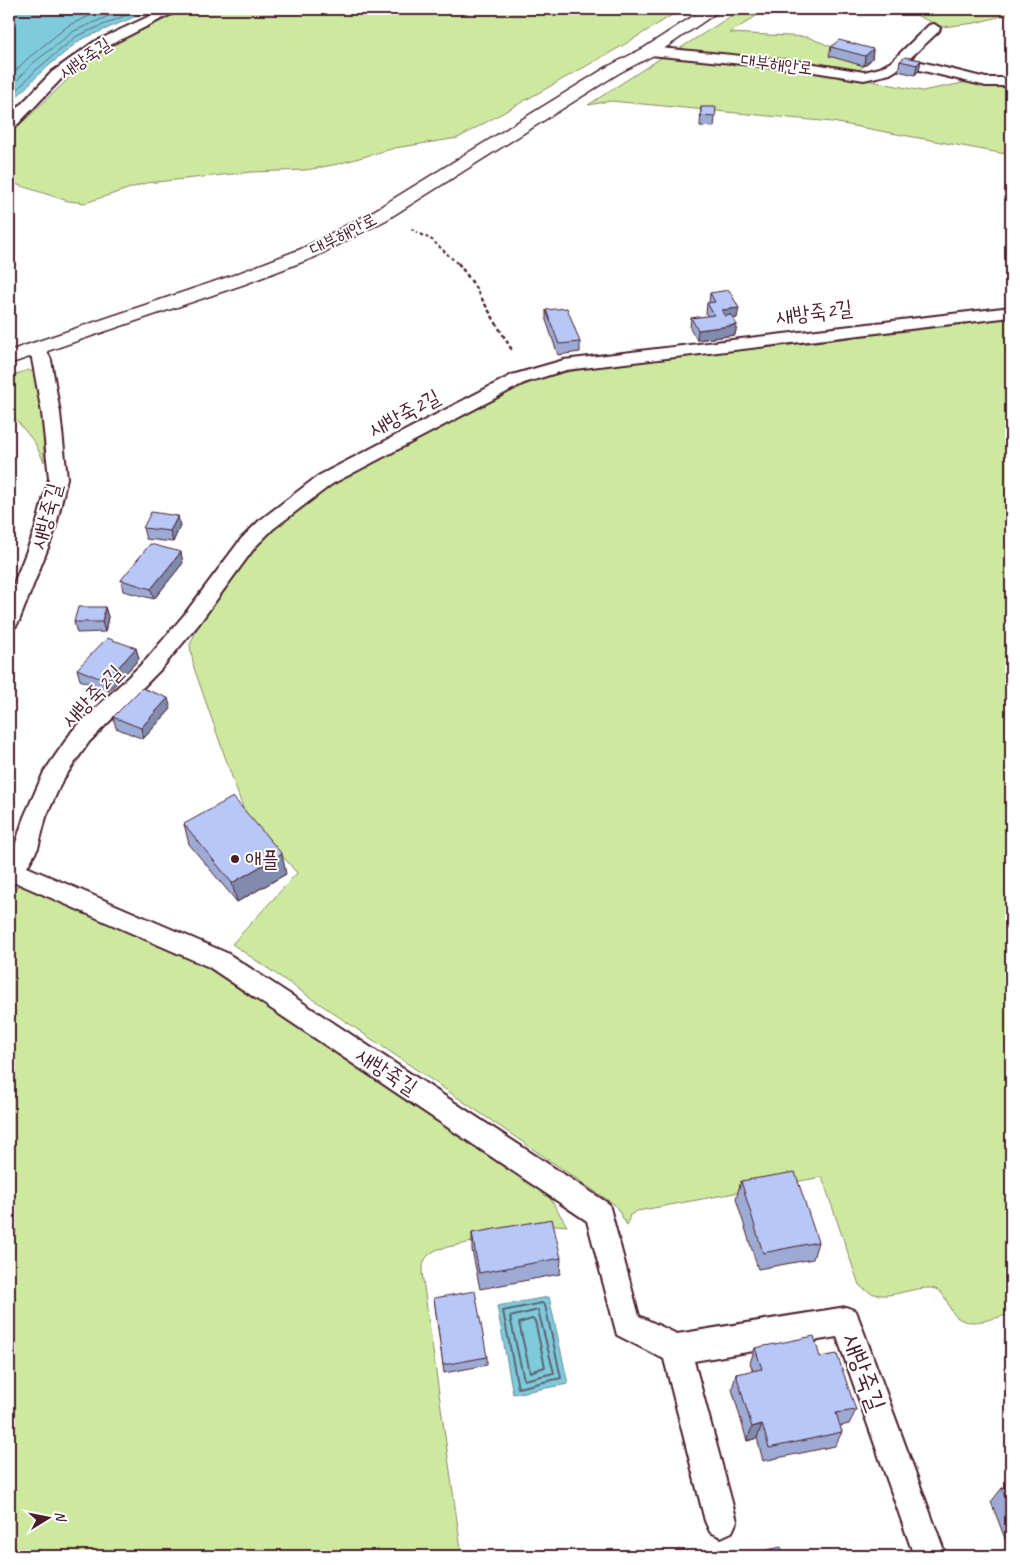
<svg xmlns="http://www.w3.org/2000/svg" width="1020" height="1565" viewBox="0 0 1020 1565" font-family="Caveat,'Poor Story',sans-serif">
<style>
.green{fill:#cde9a0;stroke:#8c8466}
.water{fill:#7ecbdc;stroke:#698695}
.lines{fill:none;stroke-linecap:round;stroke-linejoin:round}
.shore-far1{stroke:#5f6472;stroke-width:1}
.shore{stroke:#5f6472;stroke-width:2}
.lane-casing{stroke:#4a1f2b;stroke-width:4}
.secondary-casing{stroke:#4a1f2b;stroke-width:3}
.path-far1{stroke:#4a1f2b;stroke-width:2;stroke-dasharray:3 2.5;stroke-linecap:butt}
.path{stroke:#4a1f2b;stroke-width:2.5;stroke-dasharray:4 3;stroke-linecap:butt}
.lane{fill:#fff;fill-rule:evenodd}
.secondary{fill:#fff;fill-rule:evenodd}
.wall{fill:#9dabd4;stroke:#4a1f2b}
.shaded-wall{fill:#808bad;stroke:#4a1f2b}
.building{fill:#b7c7f7;stroke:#4a1f2b}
.poi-dot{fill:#4a1f2b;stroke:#fff;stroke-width:2}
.labels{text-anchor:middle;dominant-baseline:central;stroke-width:4;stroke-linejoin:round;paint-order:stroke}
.far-street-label{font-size:18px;fill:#4a1f2b;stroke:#fff}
.street-label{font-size:21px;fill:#4a1f2b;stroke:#fff}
.poi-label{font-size:21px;fill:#4a1f2b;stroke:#fff;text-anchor:start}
.near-street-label{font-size:25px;fill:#4a1f2b;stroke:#fff}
</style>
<rect width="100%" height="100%" fill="#fff"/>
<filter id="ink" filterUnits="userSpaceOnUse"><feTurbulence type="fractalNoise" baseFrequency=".02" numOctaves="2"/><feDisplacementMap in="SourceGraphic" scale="10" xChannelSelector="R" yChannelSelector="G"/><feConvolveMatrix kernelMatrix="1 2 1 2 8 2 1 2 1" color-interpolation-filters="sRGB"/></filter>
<g filter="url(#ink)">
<!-- green -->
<g class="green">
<polygon points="186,9 682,9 622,46 458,138 395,148 338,164 306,170 252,172 146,183 85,203 68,201 9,182 9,135 84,64 108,47"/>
<polygon points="742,9 767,9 730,33 808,37 837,49 864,66 859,70 848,72 679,49"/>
<polygon points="912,9 1011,9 1011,16 1006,15 975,23 942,27 918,16"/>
<polygon points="664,56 827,72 922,91 973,81 1011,84 1011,155 832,122 611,101 588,105"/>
<path d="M1011,317V1314C997,1317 975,1326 962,1320C945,1314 950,1288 929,1288C903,1288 881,1306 859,1285L822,1177L637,1211L630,1215L627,1225L615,1205L232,944L297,873L244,811L194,668L190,645L198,626L230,579L262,541L298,507L333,484L520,387L543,377L598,366Z"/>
<polygon points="28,370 36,373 37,378 44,440 44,462 35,443 9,411 9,377"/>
<path d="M22,884L205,963L540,1182L567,1226L556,1225L438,1249C426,1255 423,1260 422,1273L462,1556H9V891Z"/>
</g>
<!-- water -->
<g class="water">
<polygon points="9,9 153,9 80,40 40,73 9,105"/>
<polygon points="549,1297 568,1384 513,1394 497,1306"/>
</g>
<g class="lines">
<!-- shore-far1 -->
<g class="shore-far1">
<polyline points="9,78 27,59 69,25 106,9"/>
<polyline points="9,89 32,64 74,31 125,9"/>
<polyline points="9,98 37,69 77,36 141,9"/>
</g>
<!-- shore -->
<g class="shore">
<polygon points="542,1303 545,1305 561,1378 518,1388 503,1311"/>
<polygon points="538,1310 554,1373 524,1380 510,1317"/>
<polygon points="532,1319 535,1321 545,1367 530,1372 519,1323"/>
</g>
<!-- lane casing -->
<g class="lane-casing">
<g id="lane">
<polygon points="165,9 181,9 104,48 62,78 14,128 9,129 9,117 52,72 94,42"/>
<polygon points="934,24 940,28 939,31 909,59 986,78 1011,78 1011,86 986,86 903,66 890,74 864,80 802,70 650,55 643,51 650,47 802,62 864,72 880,68 891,62 929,25"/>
<polygon points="1011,307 1011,317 566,370 524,383 332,484 273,529 255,547 198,625 161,669 89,742 62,781 46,817 38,848 27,867 227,953 609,1204 639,1316 677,1334 846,1307 856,1311 946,1556 914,1556 837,1337 694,1361 737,1521 732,1532 721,1537 710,1532 705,1521 664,1359 617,1335 587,1221 209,967 17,883 9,885 9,856 15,846 24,817 44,772 73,730 147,659 184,615 241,539 259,521 318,476 512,375 564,360"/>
<polygon points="38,343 44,344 51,360 60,413 67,478 55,530 19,621 16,626 9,628 9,596 35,530 49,478 42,413 30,348 32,344"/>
</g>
</g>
<!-- secondary casing -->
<g class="secondary-casing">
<polygon id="secondary" points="704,9 722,9 656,54 619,73 386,220 315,257 245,284 9,364 9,351 231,276 301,249 372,212 607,67 644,48"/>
</g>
<!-- path-far1 -->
<polyline class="path-far1" points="411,229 432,240 459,265"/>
<!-- path -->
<polyline class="path" points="458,263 472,282 513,352"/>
<!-- lane -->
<use href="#lane" class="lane"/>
<!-- secondary -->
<use href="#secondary" class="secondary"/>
</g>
<!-- wall -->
<g class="wall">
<polygon points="831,47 873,49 872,59 864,66 829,56"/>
<polygon points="921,60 919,70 915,75 898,71 900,61"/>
<polygon points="701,107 715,117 714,127 700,126"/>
<polygon points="710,293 737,318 733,319 737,325 735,335 697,340 690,328 691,318 708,316 706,314 707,303 709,303"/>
<polygon points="546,310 580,342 580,352 558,355 546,320"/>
<polygon points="178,516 180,526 173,542 146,539 143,528"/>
<polygon points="183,563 154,599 123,591 121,580"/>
<polygon points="105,607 108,617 105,632 77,633 74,622"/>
<polygon points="136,648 139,659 109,691 80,680 77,669"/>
<polygon points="171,709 143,739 116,728 113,717"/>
<polygon points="184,824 286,874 237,902 189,844"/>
<polygon points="741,1181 818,1242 813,1259 758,1269 736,1199"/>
<polygon points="472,1233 561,1258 560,1274 480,1289 472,1250"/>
<polygon points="434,1298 487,1357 487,1365 444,1373"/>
<polygon points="755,1348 820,1357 856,1410 849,1424 840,1426 842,1432 835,1446 763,1461 757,1438 747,1441 732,1389 736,1374 753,1371 750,1363"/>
<polygon points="1011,1486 1011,1554 991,1502 1002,1488"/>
</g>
<!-- shaded-wall -->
<g class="shaded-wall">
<polygon points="873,49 872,59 864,66 865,56"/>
<polygon points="921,60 919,70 915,75 917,65"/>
<polygon points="739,308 737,318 721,320 722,310"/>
<polygon points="737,325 735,335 697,340 698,330"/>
<polygon points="178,516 180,526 173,542 170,531"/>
<polygon points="181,552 183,563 154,599 151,589"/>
<polygon points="105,607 108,617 105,632 102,622"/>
<polygon points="136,648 139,659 109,691 106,681"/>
<polygon points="168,698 171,709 143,739 141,728"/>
<polygon points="282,854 286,874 237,902 232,883"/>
<polygon points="762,1424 757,1438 747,1441 752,1427"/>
</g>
<!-- building -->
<g class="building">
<polygon points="839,40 873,49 865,56 831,47"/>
<polygon points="905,57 921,60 917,65 900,61"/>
<polygon points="701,107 716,107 715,117 701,116"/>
<polygon points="729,290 739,308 722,310 725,316 731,315 737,325 698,330 691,318 714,315 707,303 715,302 710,293"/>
<polygon points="567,308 580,342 559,344 546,310"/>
<polygon points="151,512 178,516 170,531 143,528"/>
<polygon points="150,544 181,552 151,589 121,580"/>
<polygon points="78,607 105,607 102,622 74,622"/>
<polygon points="107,638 136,648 106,681 77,669"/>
<polygon points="142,688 168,698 141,728 113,717"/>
<polygon points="233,797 282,854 232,883 184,824"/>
<polygon points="795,1172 818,1242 763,1253 741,1181"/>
<polygon points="552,1219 561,1258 479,1273 472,1233"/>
<polygon points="475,1291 487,1357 443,1365 434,1298"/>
<polygon points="814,1336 820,1357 837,1354 856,1410 836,1413 842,1432 769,1448 762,1424 752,1427 736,1374 762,1369 755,1348"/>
<polygon points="1011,1486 1011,1513 1002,1488"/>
<polygon points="781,1547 784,1556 739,1556"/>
</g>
</g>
<!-- markers -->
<circle class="poi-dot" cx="235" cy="859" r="5"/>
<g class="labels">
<!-- far-street labels -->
<g class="far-street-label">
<text transform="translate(85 58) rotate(-34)">새방죽길</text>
<text transform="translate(777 64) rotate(7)">대부해안로</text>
<text transform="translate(343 234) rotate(-27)">대부해안로</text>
</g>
<!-- street labels -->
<g class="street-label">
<text transform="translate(814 312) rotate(-7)">새방죽2길</text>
<text transform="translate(404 413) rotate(-28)">새방죽2길</text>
<text transform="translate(46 516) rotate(-75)">새방죽길</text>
<text transform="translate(92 696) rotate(-46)">새방죽2길</text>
<text transform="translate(387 1071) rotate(33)">새방죽길</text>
</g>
<!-- poi labels -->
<g class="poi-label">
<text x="245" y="859">애플</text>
</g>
<!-- near-street labels -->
<g class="near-street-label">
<text transform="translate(864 1372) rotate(70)">새방죽길</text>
</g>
</g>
<!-- margin -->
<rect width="1020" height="1565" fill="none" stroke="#fff" stroke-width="30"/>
<rect x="15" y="15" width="990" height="1535" fill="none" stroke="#4a1f2b" stroke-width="2" filter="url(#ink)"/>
<!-- north arrow -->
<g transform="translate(48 1518) rotate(80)" stroke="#ffffff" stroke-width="4" paint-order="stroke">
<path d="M0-4L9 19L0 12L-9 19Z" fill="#4a1f2b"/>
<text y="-8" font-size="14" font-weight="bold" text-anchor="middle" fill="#4a1f2b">N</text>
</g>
</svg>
